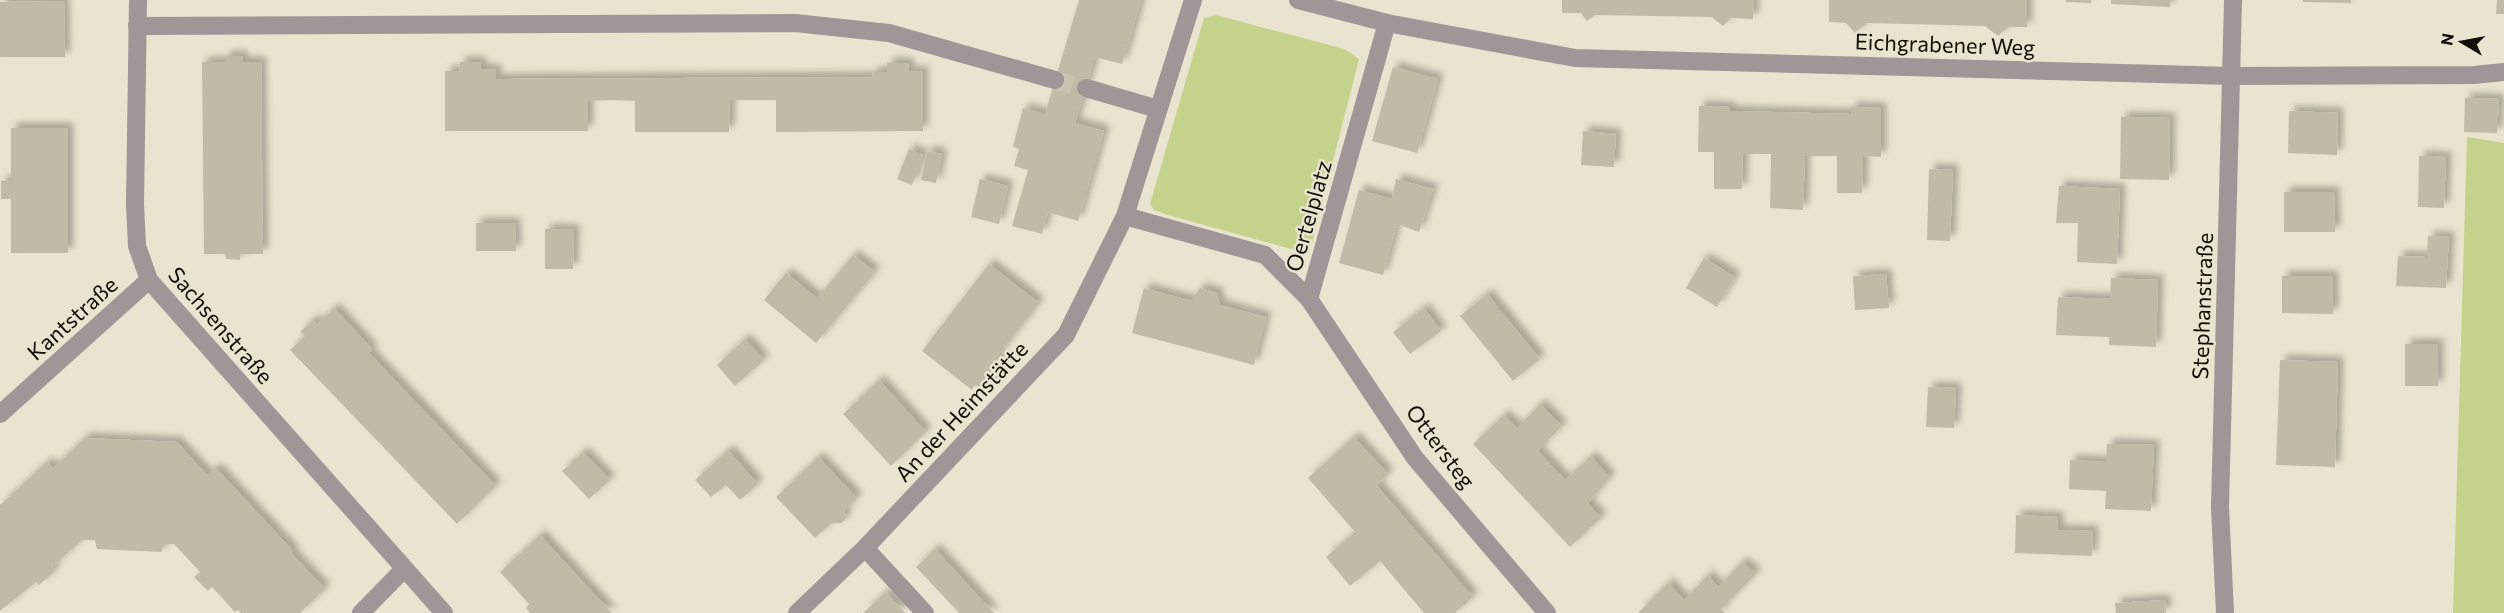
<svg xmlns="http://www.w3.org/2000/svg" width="2504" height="613" viewBox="0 0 2504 613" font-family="Commissioner,sans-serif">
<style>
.green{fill:#c4d28b}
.building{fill:#c0bba7;filter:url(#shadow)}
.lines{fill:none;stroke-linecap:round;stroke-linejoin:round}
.street-tunnel{stroke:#c8c4b1;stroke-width:18;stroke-dasharray:18 9;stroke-linecap:butt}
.lane{stroke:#a09597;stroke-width:18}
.street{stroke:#a09597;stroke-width:18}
.labels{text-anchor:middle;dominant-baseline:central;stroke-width:5;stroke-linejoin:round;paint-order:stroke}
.street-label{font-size:22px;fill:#0f0e07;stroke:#e9e4cf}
</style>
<defs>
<filter id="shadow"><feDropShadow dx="5.5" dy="-5.5" stdDeviation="3" flood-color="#0004"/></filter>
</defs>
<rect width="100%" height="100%" fill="#e9e4cf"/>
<!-- green -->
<g class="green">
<polygon points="1216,15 1344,49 1359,59 1312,243 1295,250 1168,215 1154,210 1150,204 1204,18"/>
<polygon points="2467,137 2504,143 2504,613 2453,613"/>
</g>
<!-- building -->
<g class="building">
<polygon points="1079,0 1141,0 1122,64 1095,57 1075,123 1104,131 1078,221 1048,212 1042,234 1012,226 1028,170 1014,166 1019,149 1013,147 1023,108 1045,114"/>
<polygon points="1562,0 1754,0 1753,19 1731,18 1723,26 1712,17 1595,15 1587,21 1581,13 1562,13"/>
<polygon points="1829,0 2027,0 2027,27 2008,27 1998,36 1985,26 1867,23 1855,33 1846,23 1829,22"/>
<polygon points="2066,0 2091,0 2091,3 2066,2"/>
<polygon points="2111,0 2170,0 2170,7 2111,4"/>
<polygon points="2303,0 2351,0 2351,3 2303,2"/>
<polygon points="2497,0 2504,0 2504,14 2496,14"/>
<polygon points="64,1 65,57 0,57 0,2"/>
<polygon points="225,56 242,56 243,62 261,62 263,254 240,254 240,260 226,259 225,254 204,254 202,62 225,62"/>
<polygon points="460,62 481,62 481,69 496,70 496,79 872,77 873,72 887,72 887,63 908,63 909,72 923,71 923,131 776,132 776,100 730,100 729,132 635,132 635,101 611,100 588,101 588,131 445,131 445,71 459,71"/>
<polygon points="1393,67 1438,79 1417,153 1372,141"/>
<polygon points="2465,98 2499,99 2497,133 2464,132"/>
<polygon points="1699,106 1730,107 1730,111 1851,114 1851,107 1881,108 1881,157 1863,156 1862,193 1837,193 1837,156 1805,156 1803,210 1770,208 1771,154 1743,154 1742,189 1714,189 1714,152 1698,152"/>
<polygon points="2289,111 2338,113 2337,155 2288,153"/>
<polygon points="2121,117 2170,118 2169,180 2120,179"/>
<polygon points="11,128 68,128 68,253 11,253 11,199 1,199 1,181 11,181"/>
<polygon points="1583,131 1616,134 1614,167 1581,165"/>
<polygon points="909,149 923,155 912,185 897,179"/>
<polygon points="927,151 942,154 936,183 921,180"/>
<polygon points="2419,156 2446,157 2444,208 2418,207"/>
<polygon points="1929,169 1953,170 1950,241 1927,240"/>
<polygon points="980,179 1008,186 999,224 971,217"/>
<polygon points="1396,179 1433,189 1419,232 1397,224 1383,275 1339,263 1359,190 1392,199"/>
<polygon points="2059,186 2120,189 2117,264 2077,262 2078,223 2056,223"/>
<polygon points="2284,192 2334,192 2335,232 2284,232"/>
<polygon points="476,223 515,223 516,251 476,251"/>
<polygon points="545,229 574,230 573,269 545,269"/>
<polygon points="2428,236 2449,237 2446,288 2396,286 2398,256 2427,257"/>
<polygon points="853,255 875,272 816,343 764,300 786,273 817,298"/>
<polygon points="1704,258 1735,277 1717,307 1686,288"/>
<polygon points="989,264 1039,303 997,357 1000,361 1000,375 992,386 974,386 972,390 922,351"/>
<polygon points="1886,274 1889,308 1855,310 1853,276"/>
<polygon points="2282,276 2333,276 2333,314 2282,313"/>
<polygon points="2111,278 2158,280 2156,347 2109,345 2109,337 2056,335 2058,297 2110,299"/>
<polygon points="1144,288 1192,301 1200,288 1217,293 1220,305 1266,317 1254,365 1132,333"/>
<polygon points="1487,294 1540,359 1513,381 1460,316"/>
<polygon points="334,308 372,349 369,353 496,486 457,524 290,350 305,336 300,332 313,320 317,324"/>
<polygon points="1424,308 1441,331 1410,354 1393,332"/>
<polygon points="745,339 764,360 735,386 717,365"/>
<rect x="2405" y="344" width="33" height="42"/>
<polygon points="2280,360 2338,362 2335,467 2276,465"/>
<polygon points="879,380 926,432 891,466 843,414"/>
<polygon points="1928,387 1956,388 1954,428 1926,427"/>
<polygon points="1540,404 1562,426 1538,451 1565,480 1591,456 1610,478 1588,503 1601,518 1570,547 1473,444 1504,415 1517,428"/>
<polygon points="1354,437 1388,474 1377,486 1473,597 1455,613 1424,613 1380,561 1350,586 1326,557 1355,532 1308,478"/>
<polygon points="85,438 177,442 207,475 216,468 293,551 291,553 325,589 300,613 241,613 238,610 235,612 212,587 208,591 194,577 200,572 174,544 165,544 161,552 97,549 95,540 82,540 52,567 55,571 39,585 36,582 0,611 0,505 47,462 53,468"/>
<polygon points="2107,444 2154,445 2151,511 2105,509 2106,491 2069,489 2070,460 2106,462"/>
<polygon points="728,450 758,484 740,500 726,485 711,497 695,480"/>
<polygon points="583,452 610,480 589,499 562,471"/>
<polygon points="818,457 857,498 844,511 846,518 842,523 831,523 815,538 776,497"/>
<polygon points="2016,515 2058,517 2058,530 2093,531 2092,556 2015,553"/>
<polygon points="540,535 605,606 612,613 530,613 526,608 529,604 500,572"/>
<polygon points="935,549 994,613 959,613 916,567"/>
<polygon points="1742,562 1756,574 1721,609 1725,613 1638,613 1668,583 1684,600 1708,575 1718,587"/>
<polygon points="886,592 905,613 863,613"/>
<polygon points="2165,600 2166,613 2116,613 2115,603"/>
</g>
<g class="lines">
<!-- street-tunnel -->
<polyline class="street-tunnel" points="1055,80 1086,88"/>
<!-- lane -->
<polyline class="lane" points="865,548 925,613"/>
<!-- street -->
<g class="street">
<polyline points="138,0 135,204 137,246 149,280 444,613"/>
<polyline points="1387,23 1575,58 2232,76 2474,75 2504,72"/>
<polyline points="137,26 795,23 889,33 1055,80"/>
<polyline points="1086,88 1158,109"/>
<polyline points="1125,216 1265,255 1309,299 1387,23 1298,0"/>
<polyline points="1309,299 1415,458 1547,613"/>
<polyline points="0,414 149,280"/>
<polyline points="361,613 404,569"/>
<polyline points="797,613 865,548 1066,335 1125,216 1193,0"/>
<polyline points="2225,613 2220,507 2233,0"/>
</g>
</g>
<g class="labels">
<!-- street labels -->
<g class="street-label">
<text transform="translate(1945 44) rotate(2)">Eichgrabener Weg</text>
<text transform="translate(1308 216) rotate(-74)">Oertelplatz</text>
<text transform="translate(2202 306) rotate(-88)">Stephanstraße</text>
<text transform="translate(72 318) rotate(-42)">Kantstraße</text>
<text transform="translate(221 325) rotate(49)">Sachsenstraße</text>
<text transform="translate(961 411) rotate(-47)">An der Heimstätte</text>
<text transform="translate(1441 446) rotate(53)">Ottersteg</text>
</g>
</g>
<!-- north arrow -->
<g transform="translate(2462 42) rotate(280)" stroke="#e9e4cf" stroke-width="4.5" paint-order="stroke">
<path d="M0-4.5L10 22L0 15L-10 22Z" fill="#0f0e07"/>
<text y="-9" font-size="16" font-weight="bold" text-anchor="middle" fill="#0f0e07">N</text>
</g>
</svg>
